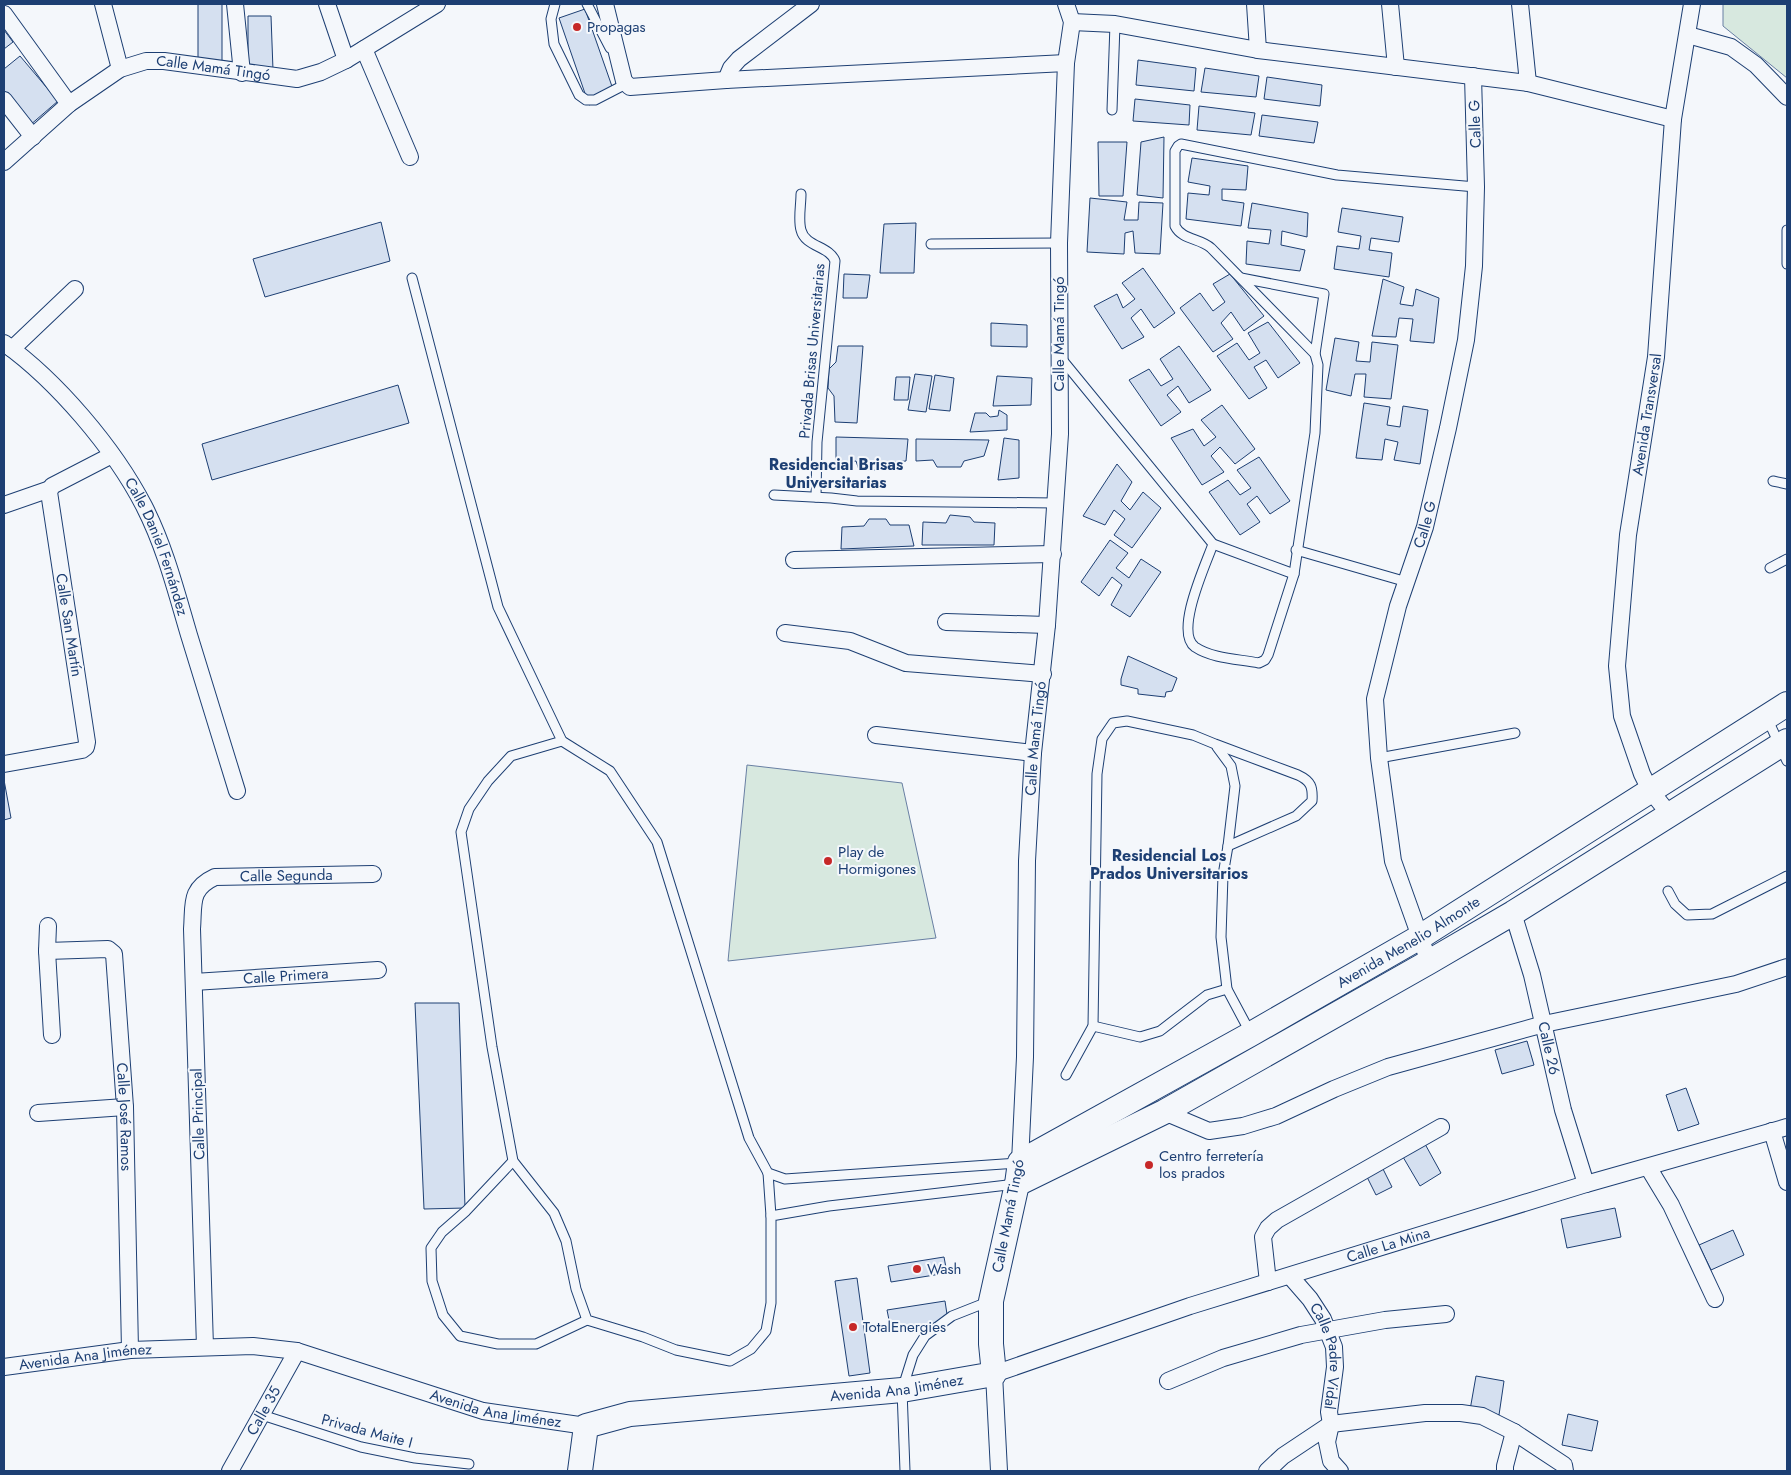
<svg xmlns="http://www.w3.org/2000/svg" width="1791" height="1475" viewBox="0 0 1791 1475" font-family="Jost,sans-serif">
<style>
.green{fill:#d7e8df;stroke:#687fa3}
.building{fill:#d5e0f0;stroke:#1d3f73}
.lines{fill:none;stroke-linecap:round;stroke-linejoin:round}
.lane-casing{stroke:#1d3f73;stroke-width:11}
.street-casing{stroke:#1d3f73;stroke-width:18}
.secondary-casing{stroke:#1d3f73;stroke-width:26}
.lane{stroke:#f4f7fb;stroke-width:9}
.street{stroke:#f4f7fb;stroke-width:16}
.secondary{stroke:#f4f7fb;stroke-width:24}
.poi-dot{fill:#c62828;stroke:#f4f7fb;stroke-width:2}
.labels{text-anchor:middle;dominant-baseline:central;stroke-width:4;stroke-linejoin:round;paint-order:stroke}
.poi-label{font-size:15px;fill:#1d3f73;stroke:#f4f7fb;text-anchor:start}
.street-label{font-size:15px;fill:#1d3f73;stroke:#f4f7fb}
.neighbourhood-label{font-size:16px;font-weight:bold;fill:#1d3f73;stroke:#f4f7fb}
</style>
<rect width="100%" height="100%" fill="#f4f7fb"/>
<!-- green -->
<g class="green">
<polygon points="1723,4 1787,4 1787,78 1723,26"/>
<polygon points="747,765 902,783 936,938 728,961"/>
</g>
<!-- building -->
<g class="building">
<rect x="198" y="4" width="24" height="60"/>
<polygon points="585,9 615,95 589,105 559,18"/>
<polygon points="248,16 271,16 273,70 248,71"/>
<polygon points="4,30 13,42 4,49"/>
<polygon points="20,56 58,101 29,126 4,95 4,69"/>
<polygon points="1138,60 1196,68 1194,91 1136,85"/>
<polygon points="1205,68 1259,76 1256,97 1201,92"/>
<polygon points="1267,77 1322,85 1320,106 1264,99"/>
<polygon points="1135,99 1190,105 1189,125 1133,121"/>
<polygon points="1199,106 1255,113 1251,135 1197,130"/>
<polygon points="1262,115 1318,122 1314,143 1259,136"/>
<polygon points="1164,137 1163,198 1137,195 1141,142"/>
<polygon points="1098,142 1127,142 1123,196 1099,196"/>
<polygon points="1192,158 1248,166 1246,190 1222,189 1222,200 1244,203 1241,226 1186,219 1188,193 1209,195 1210,186 1188,182"/>
<polygon points="1090,198 1127,202 1124,220 1138,220 1139,202 1163,203 1160,254 1135,253 1133,231 1125,233 1124,254 1087,252"/>
<polygon points="1252,203 1308,213 1307,237 1282,231 1281,245 1305,250 1300,271 1246,264 1247,241 1269,244 1271,230 1248,228"/>
<polygon points="1342,208 1403,217 1399,242 1371,238 1369,250 1392,253 1389,277 1334,269 1337,246 1359,249 1361,236 1338,232"/>
<polygon points="381,222 390,261 265,297 253,259"/>
<polygon points="916,223 914,273 880,273 884,224"/>
<polygon points="1143,268 1175,313 1154,328 1141,309 1131,318 1144,337 1122,349 1094,306 1117,294 1123,308 1135,299 1122,283"/>
<polygon points="844,274 870,275 867,298 843,298"/>
<polygon points="1230,274 1264,316 1244,331 1231,312 1221,323 1233,339 1213,352 1180,308 1200,293 1213,311 1225,302 1213,284"/>
<polygon points="1383,279 1404,287 1400,304 1413,306 1416,289 1439,298 1434,343 1410,341 1413,319 1399,318 1396,337 1372,336"/>
<polygon points="1268,322 1300,363 1278,378 1266,360 1254,367 1267,388 1249,399 1217,356 1237,343 1249,360 1260,353 1248,333"/>
<polygon points="991,323 1027,325 1027,347 991,346"/>
<polygon points="1335,338 1359,342 1356,361 1370,362 1372,342 1398,345 1391,399 1364,397 1366,374 1355,374 1351,396 1326,390"/>
<polygon points="838,346 863,346 857,423 835,422 834,396 828,388 829,369 836,362"/>
<polygon points="1179,346 1211,390 1189,403 1178,386 1167,395 1181,412 1161,426 1129,380 1149,369 1161,386 1173,379 1160,359"/>
<polygon points="915,374 932,376 926,412 908,410"/>
<polygon points="935,375 954,378 950,411 929,409"/>
<polygon points="997,376 1032,378 1031,405 993,406"/>
<polygon points="896,377 910,377 908,400 894,400"/>
<polygon points="398,385 409,423 212,480 202,444"/>
<polygon points="1364,403 1390,407 1387,425 1400,427 1403,406 1428,410 1420,464 1394,460 1398,442 1385,439 1382,460 1356,458"/>
<polygon points="1222,405 1255,449 1235,464 1220,447 1211,456 1224,472 1202,485 1171,438 1193,429 1204,446 1216,437 1201,420"/>
<polygon points="999,410 1007,415 1007,430 970,432 975,413 986,413 990,417 998,416"/>
<polygon points="836,437 908,439 906,461 883,463 877,470 859,470 856,461 836,464"/>
<polygon points="1004,438 1019,440 1019,478 998,480"/>
<polygon points="916,439 989,440 984,456 964,461 961,467 937,467 933,460 916,461"/>
<polygon points="1259,457 1290,501 1270,514 1257,496 1247,504 1260,522 1240,535 1209,492 1228,480 1240,495 1251,488 1237,470"/>
<polygon points="1117,464 1132,482 1121,501 1130,510 1143,492 1161,508 1132,548 1114,535 1125,519 1114,510 1105,525 1083,516"/>
<polygon points="950,515 970,517 974,522 995,523 994,545 922,545 923,522 946,523"/>
<polygon points="869,519 886,519 890,525 909,525 914,546 841,549 842,527 864,526"/>
<polygon points="1110,540 1128,553 1116,568 1129,578 1141,559 1161,572 1130,617 1111,605 1122,585 1112,577 1099,596 1081,582"/>
<polygon points="1128,656 1177,678 1172,691 1166,692 1165,697 1138,694 1138,689 1121,685 1121,679"/>
<polygon points="4,780 11,818 4,820"/>
<polygon points="415,1003 459,1003 465,1208 424,1209"/>
<polygon points="1527,1041 1534,1065 1502,1074 1495,1050"/>
<polygon points="1686,1088 1699,1124 1678,1131 1666,1095"/>
<polygon points="1425,1144 1441,1173 1420,1186 1403,1157"/>
<polygon points="1382,1167 1392,1187 1376,1195 1366,1175"/>
<polygon points="1615,1208 1621,1237 1567,1248 1561,1219"/>
<polygon points="1733,1230 1744,1255 1711,1270 1699,1245"/>
<polygon points="944,1257 947,1273 891,1282 888,1266"/>
<polygon points="857,1278 870,1373 849,1376 835,1281"/>
<polygon points="945,1301 948,1321 891,1330 887,1310"/>
<polygon points="1476,1376 1504,1381 1499,1415 1470,1410"/>
<polygon points="1568,1414 1598,1421 1592,1451 1562,1445"/>
</g>
<g class="lines">
<!-- lane casing -->
<g class="lane-casing">
<g id="lane">
<polyline points="555,4 551,19 554,44 579,95 586,100 595,100 626,84"/>
<polyline points="587,4 610,48"/>
<polyline points="1112,110 1115,24"/>
<path d="M801,194C801,205 798,220 801,230C805,247 830,246 835,261L817,442L816,497"/>
<polyline points="1787,230 1787,264"/>
<polyline points="931,244 1059,243"/>
<polyline points="412,278 498,607 562,741 610,771 657,842 749,1138 768,1173 785,1179 1018,1163"/>
<path d="M1315,354L1211,248C1200,238 1182,240 1175,226V151L1178,146L1181,144L1337,175L1476,187"/>
<polyline points="1060,357 1213,544 1294,574"/>
<polyline points="1773,481 1787,484"/>
<polyline points="774,495 831,498 857,501 1055,503"/>
<path d="M1213,544C1206,564 1174,632 1195,647C1213,659 1239,659 1259,663L1265,660L1268,655L1294,574L1315,433L1318,365L1315,354L1324,294L1241,278"/>
<polyline points="1296,550 1407,582"/>
<polyline points="1770,568 1787,559"/>
<polyline points="1767,718 1787,761"/>
<polyline points="562,741 511,756 488,781 469,809 461,832 492,1047 513,1161 554,1213 566,1241 576,1289 587,1320 643,1337 676,1350 730,1361 751,1349 766,1331 771,1303 771,1216 829,1206 1016,1184"/>
<polyline points="1217,747 1231,766 1235,786 1228,846 1223,875 1221,937 1227,989 1251,1034"/>
<polyline points="1379,758 1515,733"/>
<polyline points="1668,891 1675,904 1687,915 1712,914 1787,876"/>
<polyline points="1093,1026 1140,1037 1160,1031 1207,995 1227,989"/>
<path d="M1066,1075L1093,1026L1097,774L1102,739L1113,723L1127,721L1193,735L1215,744L1298,775C1311,781 1313,787 1312,801L1296,816L1228,846"/>
<polyline points="513,1161 466,1211 442,1232 431,1248 432,1281 443,1315 460,1336 498,1344 536,1344 587,1320"/>
<polyline points="768,1173 771,1216"/>
<polyline points="262,1415 361,1447 415,1458 469,1464"/>
<polyline points="905,1471 902,1390 913,1355 925,1336 952,1316 990,1301"/>
</g>
</g>
<!-- street casing -->
<g class="street-casing">
<g id="street">
<polyline points="103,4 120,69"/>
<polyline points="235,4 242,73"/>
<polyline points="327,4 346,60"/>
<polyline points="605,4 624,81 630,87 726,80 1066,63"/>
<polyline points="1255,4 1258,50"/>
<polyline points="1390,4 1396,67"/>
<polyline points="1520,4 1528,83"/>
<polyline points="4,14 69,104"/>
<polyline points="1072,22 1115,24 1258,50 1528,83 1673,119"/>
<polyline points="1688,35 1731,47 1756,65 1787,97"/>
<polyline points="364,49 410,157"/>
<polyline points="726,80 731,68 739,59 811,4"/>
<polyline points="4,100 33,137"/>
<path id="s1" d="M4,162L69,104L120,69L146,61H164L297,79L321,72L346,60L437,4"/>
<path id="s2" d="M4,343C57,381 114,448 144,506C165,547 176,591 189,635C205,687 221,739 237,791"/>
<polyline points="12,349 75,289"/>
<polyline points="4,505 50,489"/>
<polyline points="794,560 1053,554"/>
<polyline points="946,622 1047,625"/>
<polyline points="785,633 850,641 906,663 1043,674"/>
<polyline points="876,735 1033,753"/>
<polyline points="4,764 82,750 86,747 87,742 49,492 52,486 112,455"/>
<path id="s3" d="M1670,815L1650,790L1642,774L1622,716L1617,666L1628,535L1656,357L1673,119L1692,4"/>
<path id="s4" d="M1513,913L1532,975L1563,1110L1586,1184"/>
<polyline points="48,926 47,951 52,1035"/>
<path id="s5" d="M47,951L108,949L114,954L125,1107L130,1350"/>
<path id="s6" d="M1429,962L1393,861L1379,758L1375,699L1398,606L1425,527L1448,428L1466,340L1474,266L1476,187L1473,76"/>
<path id="s7" d="M194,982L378,970"/>
<polyline points="1164,1112 1209,1131 1243,1126 1276,1116 1334,1089 1388,1067 1544,1024 1736,984 1787,967"/>
<polyline points="38,1113 125,1107"/>
<polyline points="1772,1131 1787,1182"/>
<path id="s8" d="M1020,1162L1025,1057L1027,861L1033,753L1047,625L1060,434L1059,243L1066,63L1072,22L1066,4"/>
<polyline points="1648,1167 1671,1205 1715,1299"/>
<path id="s9" d="M1290,1276L1310,1299L1323,1319L1334,1347L1335,1367L1329,1412L1331,1424L1327,1442L1331,1461L1340,1471"/>
<polyline points="1268,1282 1263,1237 1268,1228 1277,1220 1441,1127"/>
<path id="s10" d="M205,1347L192,929C194,904 189,889 215,877L373,874"/>
<path id="s11" d="M4,1367L130,1350L253,1346L297,1351L483,1411L586,1426"/>
<polyline points="1168,1381 1223,1358 1301,1335 1385,1320 1446,1314"/>
<path id="s12" d="M230,1471L297,1351"/>
<path id="s13" d="M999,1471L994,1374L1190,1306L1586,1184L1787,1127"/>
<polyline points="1267,1471 1283,1456 1331,1424 1425,1413 1461,1413 1482,1416 1514,1432 1564,1465 1565,1471"/>
<polyline points="1505,1471 1505,1466 1514,1432"/>
</g>
</g>
<!-- secondary casing -->
<g class="secondary-casing">
<g id="secondary">
<polyline points="1017,1184 1164,1112 1429,962 1513,913 1787,741"/>
<path id="s14" d="M580,1471L586,1426L630,1414L902,1390L994,1374L991,1344V1301L1017,1184L1020,1162L1251,1034L1420,937L1787,704"/>
</g>
</g>
<!-- lane -->
<use href="#lane" class="lane"/>
<!-- street -->
<use href="#street" class="street"/>
<!-- secondary -->
<use href="#secondary" class="secondary"/>
</g>
<!-- markers -->
<g class="poi-dot">
<circle cx="577" cy="27" r="5"/>
<circle cx="828" cy="861" r="5"/>
<circle cx="1149" cy="1165" r="5"/>
<circle cx="917" cy="1269" r="5"/>
<circle cx="853" cy="1327" r="5"/>
</g>
<g class="labels">
<!-- poi labels -->
<g class="poi-label">
<text x="587" y="27">Propagas</text>
<text x="838" y="852">Play de<tspan x="838" dy="17">Hormigones</tspan></text>
<text x="1159" y="1156">Centro ferretería<tspan x="1159" dy="17">los prados</tspan></text>
<text x="927" y="1269">Wash</text>
<text x="863" y="1327">TotalEnergies</text>
</g>
<!-- street labels -->
<g class="street-label">
<text stroke="none"><textPath href="#s1" startOffset="244">Calle Mamá Tingó</textPath></text>
<text transform="translate(1475 124) rotate(-92)">Calle G</text>
<text transform="translate(1059 334) rotate(-90)">Calle Mamá Tingó</text>
<text transform="translate(812 351) rotate(-85)">Privada Brisas Universitarias</text>
<text stroke="none"><textPath href="#s3" startOffset="415">Avenida Transversal</textPath></text>
<text stroke="none"><textPath href="#s6" startOffset="452">Calle G</textPath></text>
<text stroke="none"><textPath href="#s2" startOffset="259">Calle Daniel Fernández</textPath></text>
<text transform="translate(69 625) rotate(81)">Calle San Martín</text>
<text stroke="none"><textPath href="#s8" startOffset="424">Calle Mamá Tingó</textPath></text>
<text stroke="none"><textPath href="#s10" startOffset="551">Calle Segunda</textPath></text>
<text stroke="none"><textPath href="#s14" startOffset="1119">Avenida Menelio Almonte</textPath></text>
<text stroke="none"><textPath href="#s7" startOffset="92">Calle Primera</textPath></text>
<text stroke="none"><textPath href="#s4" startOffset="140">Calle 26</textPath></text>
<text transform="translate(198 1114) rotate(-92)">Calle Principal</text>
<text stroke="none"><textPath href="#s5" startOffset="232">Calle José Ramos</textPath></text>
<text transform="translate(1008 1216) rotate(-79)">Calle Mamá Tingó</text>
<text stroke="none"><textPath href="#s13" startOffset="512">Calle La Mina</textPath></text>
<text stroke="none"><textPath href="#s11" startOffset="82">Avenida Ana Jiménez</textPath></text>
<text stroke="none"><textPath href="#s9" startOffset="92">Calle Padre Vidal</textPath></text>
<text stroke="none"><textPath href="#s14" startOffset="359">Avenida Ana Jiménez</textPath></text>
<text stroke="none"><textPath href="#s11" startOffset="502">Avenida Ana Jiménez</textPath></text>
<text stroke="none"><textPath href="#s12" startOffset="69">Calle 35</textPath></text>
<text transform="translate(367 1431) rotate(15)">Privada Maite I</text>
</g>
<!-- neighbourhood labels -->
<g class="neighbourhood-label">
<text x="836" y="464">Residencial Brisas<tspan x="836" dy="18">Universitarias</tspan></text>
<text x="1169" y="855">Residencial Los<tspan x="1169" dy="18">Prados Universitarios</tspan></text>
</g>
</g>
<!-- border -->
<rect width="1791" height="1475" fill="none" stroke="#1d3f73" stroke-width="10"/>
</svg>
